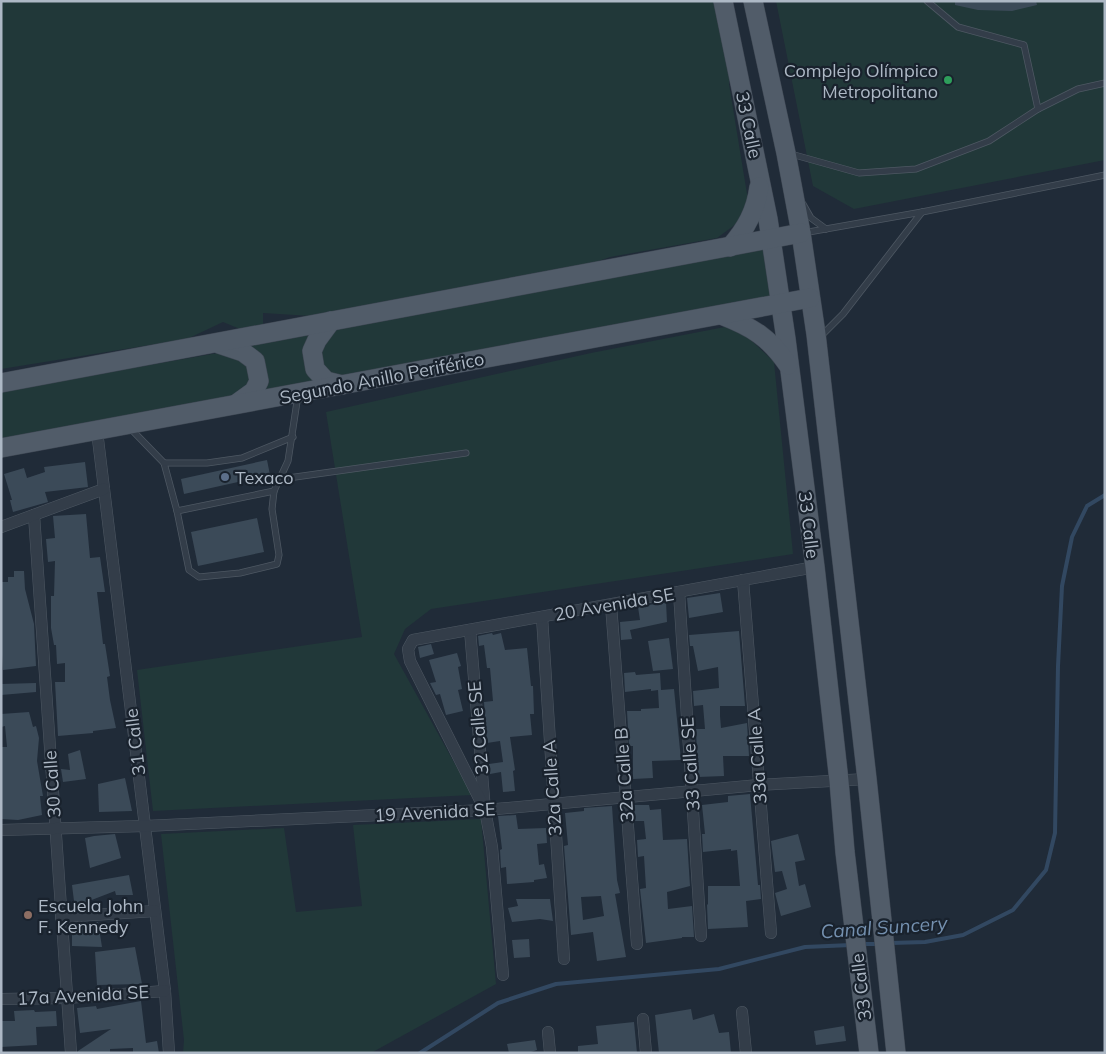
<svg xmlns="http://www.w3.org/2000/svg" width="1106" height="1054" viewBox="0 0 1106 1054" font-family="Mulish,sans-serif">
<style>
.green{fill:#213839}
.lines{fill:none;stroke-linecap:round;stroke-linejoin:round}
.stream{stroke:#324861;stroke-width:4}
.building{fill:#3b4a58;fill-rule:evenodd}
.service-casing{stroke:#4e5863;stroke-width:7}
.minor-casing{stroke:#4e5863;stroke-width:12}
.primary-casing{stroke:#3d4652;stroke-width:20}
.service{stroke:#333d49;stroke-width:5.5}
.minor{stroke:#333d49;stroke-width:11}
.primary{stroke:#515c69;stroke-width:19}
.leisure-dot{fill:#2e9e5b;stroke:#19222d;stroke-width:2}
.service-dot{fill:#5c6f8a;stroke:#19222d;stroke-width:2}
.education-dot{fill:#8d6e63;stroke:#19222d;stroke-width:2}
.labels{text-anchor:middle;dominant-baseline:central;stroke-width:4.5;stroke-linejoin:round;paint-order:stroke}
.poi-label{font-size:18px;fill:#adb8c5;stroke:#19222d;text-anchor:start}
.street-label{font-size:18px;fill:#adb8c5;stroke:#19222d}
.water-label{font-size:19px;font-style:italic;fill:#7490af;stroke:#19222d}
</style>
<rect width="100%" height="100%" fill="#202b38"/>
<!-- green -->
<g class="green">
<polygon points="1,1 715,1 731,60 729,84 748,200 744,211 736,224 717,238 610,257 593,263 311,316 263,313 263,324 240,329 223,322 187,339 1,369"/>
<polygon points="776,1 1105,1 1105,160 854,209 813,186"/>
<polygon points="771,240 780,300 327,380 318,341 333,327"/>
<polygon points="735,325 774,362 793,554 431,609 405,629 394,654 472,795 153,811 137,670 362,637 326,412 591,353"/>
<polygon points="318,333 328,387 251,401 261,381 238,346"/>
<polygon points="218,353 246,362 253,378 234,400 1,445 1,391"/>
<polygon points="481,819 496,984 371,1053 183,1053 184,1040 161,834 284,828 296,912 362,906 353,825"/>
</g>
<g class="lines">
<!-- stream -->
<g class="stream">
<polyline points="891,943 925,942 963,935 1013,910 1046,870 1055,833 1058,666 1062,586 1072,537 1087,506 1105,495"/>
<polyline points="861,944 879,944"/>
<polyline points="420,1053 498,1003 556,984 719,969 805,947 851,945"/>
</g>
</g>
<!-- building -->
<g class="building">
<polygon points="955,1 1036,1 1037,5 1012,11 978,10 955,5"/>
<polygon points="267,460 270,475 184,494 181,479"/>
<polygon points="85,462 88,487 45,492 48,502 13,512 10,500 12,500 4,474 24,468 27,478 45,472 44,467"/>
<polygon points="86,514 90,558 100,557 105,592 97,592 103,644 105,644 110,676 107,677 110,700 116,728 93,731 93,733 58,736 55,682 65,682 65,663 57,664 56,645 54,645 51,628 51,596 54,596 55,561 48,562 46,539 55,538 53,516"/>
<polygon points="257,518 264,552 198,566 191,532"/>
<polygon points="14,571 24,571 25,589 34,624 36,666 3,670 1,640 2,582 8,582 8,577 14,577"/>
<polygon points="720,593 723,612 689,618 687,598"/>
<polygon points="666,602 667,622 630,630 632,639 621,640 620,622 640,620 638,607"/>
<polygon points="739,631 745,706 720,706 720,716 721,728 747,723 749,756 723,756 724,776 698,777 696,729 705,729 703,705 694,706 693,691 719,688 718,667 698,671 693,646 690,646 689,635"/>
<polygon points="492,633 493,635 501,633 505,650 527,648 531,686 533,686 534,714 530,714 532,735 510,737 515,770 513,771 515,791 503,792 501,772 490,774 489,764 503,762 500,741 487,743 484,702 493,701 490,668 487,668 484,645 479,646 478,636"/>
<polygon points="669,638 673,669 653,671 648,641"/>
<polygon points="431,644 434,654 420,658 418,647"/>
<polygon points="457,653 461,666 458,667 462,689 458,690 463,711 446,715 440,694 436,695 430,683 436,682 429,660"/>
<polygon points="635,672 636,675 660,673 661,690 674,689 681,760 652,761 653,778 633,779 633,746 629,746 627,711 641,711 641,709 659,708 658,690 651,691 651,689 625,692 624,673"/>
<polygon points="36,683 36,692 1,695 1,684"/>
<polygon points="29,712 33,727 36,726 39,738 37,761 43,796 40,796 42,815 18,820 1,819 1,747 7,747 5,726 1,727 1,714"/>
<polygon points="80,750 86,779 63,782 61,769 70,770 68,754"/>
<polygon points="125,778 132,811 99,812 98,784"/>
<polygon points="750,794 758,885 760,885 761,899 746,901 748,927 708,929 707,905 708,904 708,886 740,886 737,850 731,851 731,849 703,852 702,834 705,834 702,805 728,802 728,796"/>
<polygon points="634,805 649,805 650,810 661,809 663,840 687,839 690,886 667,892 668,909 692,906 694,937 682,937 682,938 646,943 640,889 646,888 644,856 638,857 637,840 646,839 644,821 635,821"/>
<path d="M612,806L617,880L620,893L615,894L626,957L597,961L593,932L571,935L564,846L568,845L565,813L584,811V808ZM601,896L604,916L583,920L581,897Z"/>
<polygon points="516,815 518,829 546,828 547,843 537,844 539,865 544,864 547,878 534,880 534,882 507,884 506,867 501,868 500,850 502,849 498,816"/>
<polygon points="115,834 121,858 90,868 85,838 94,836"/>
<polygon points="798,834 805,860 795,862 799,886 805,884 811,907 781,916 775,893 787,889 782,871 775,872 771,841"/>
<polygon points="129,875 133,895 116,895 115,891 89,901 90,908 75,909 72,885"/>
<polygon points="516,899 550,899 553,921 540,919 512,922 508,908 518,906"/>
<polygon points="98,922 102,947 72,946 72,924"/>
<polygon points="529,939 530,957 514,958 512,940"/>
<polygon points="135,947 142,984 97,985 95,952"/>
<polygon points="141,1001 146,1043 157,1041 159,1053 133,1053 133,1048 110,1049 110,1053 78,1053 78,1051 111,1029 80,1033 77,1008 96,1006 97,1009"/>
<polygon points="691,1009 693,1020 714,1014 719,1033 729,1032 731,1053 659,1053 655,1015"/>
<polygon points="34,1010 35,1012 56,1011 57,1026 36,1027 37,1045 1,1047 1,1021 15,1021 14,1011"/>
<polygon points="634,1022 637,1053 578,1053 578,1046 598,1044 596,1026"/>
<polygon points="844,1026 846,1041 816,1045 814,1031"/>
<polygon points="535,1040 537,1050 528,1053 509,1053 507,1044"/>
</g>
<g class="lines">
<!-- service casing -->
<g class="service-casing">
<g id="service">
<polyline points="927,1 958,27 1024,45 1038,109"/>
<polyline points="791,154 859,173 916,169 989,141 1038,109 1078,89 1105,83"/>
<polyline points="803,204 811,218 826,229"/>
<polyline points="803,233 922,212 1105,175"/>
<polyline points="821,336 843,314 922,212"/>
<polyline points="130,428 164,463 177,511 189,570 199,577 240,573 277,564 279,555 272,509 274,491 288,461 298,395"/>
<polyline points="164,463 207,463 242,458 293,437"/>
<polyline points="281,479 466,453"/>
<polyline points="177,511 274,491"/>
</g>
</g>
<!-- minor casing -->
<g class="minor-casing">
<g id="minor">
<polyline points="97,431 165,991 169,1053"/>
<polyline points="34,515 71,1053"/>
<polyline points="1,527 104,489"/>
<polyline points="743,580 771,933"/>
<polyline points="679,592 701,936"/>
<polyline points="611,605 637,944"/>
<polyline points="542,617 564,959"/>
<polyline points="470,630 485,810 492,847 503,975"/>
<polyline points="485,810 410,661 408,649 413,640 815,567"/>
<polyline points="1,830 145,826 485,810 759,785 867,779"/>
<polyline points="61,917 155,911"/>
<polyline points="1,999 66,998 165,991"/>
<polyline points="742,1012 746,1053"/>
<polyline points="643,1019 646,1053"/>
<polyline points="548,1032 550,1053"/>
</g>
</g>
<!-- primary casing -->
<g class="primary-casing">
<g id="primary">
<polyline points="723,1 768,219 786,339 815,567 839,781 845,852 869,1053"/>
<polyline points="753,1 786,153 801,233 816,334 867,779 896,1053"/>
<path d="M730,247C746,229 756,211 759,187"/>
<path d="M721,315C752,327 769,337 788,365"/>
<polyline points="331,321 317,340 312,351 315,369 326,381 342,385"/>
<polyline points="219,344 243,352 255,361 259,381 254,391 236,404"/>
<polyline points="1,383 801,233"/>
<polyline points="1,448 810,298"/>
</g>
</g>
<!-- service -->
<use href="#service" class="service"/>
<!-- minor -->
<use href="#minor" class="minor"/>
<!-- primary -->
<use href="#primary" class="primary"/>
</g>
<!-- markers -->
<circle class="leisure-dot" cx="948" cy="80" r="5"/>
<circle class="service-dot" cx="225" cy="477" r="5"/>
<circle class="education-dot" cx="28" cy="915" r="5"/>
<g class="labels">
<!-- poi labels -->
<g class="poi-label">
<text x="938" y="70" text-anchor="end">Complejo Olímpico<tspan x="938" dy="21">Metropolitano</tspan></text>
<text x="235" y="477">Texaco</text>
<text x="38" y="905">Escuela John<tspan x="38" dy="21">F. Kennedy</tspan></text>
</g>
<!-- street labels -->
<g class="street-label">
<text transform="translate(749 125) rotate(78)">33 Calle</text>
<text transform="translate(382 378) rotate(-11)">Segundo Anillo Periférico</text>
<text transform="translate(809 525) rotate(83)">33 Calle</text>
<text transform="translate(614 604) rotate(-10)">20 Avenida SE</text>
<text transform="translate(478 728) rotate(-95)">32 Calle SE</text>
<text transform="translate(135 742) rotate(-97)">31 Calle</text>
<text transform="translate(757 756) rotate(-94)">33a Calle A</text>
<text transform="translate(690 764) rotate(-94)">33 Calle SE</text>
<text transform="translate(624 775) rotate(-94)">32a Calle B</text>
<text transform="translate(52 784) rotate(-94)">30 Calle</text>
<text transform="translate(552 788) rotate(-94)">32a Calle A</text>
<text transform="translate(435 812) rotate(-3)">19 Avenida SE</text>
<text transform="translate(861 987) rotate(-97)">33 Calle</text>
<text transform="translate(83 995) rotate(-3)">17a Avenida SE</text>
</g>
<!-- water labels -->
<g class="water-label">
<text transform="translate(884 927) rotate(-4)">Canal Suncery</text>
</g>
</g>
<!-- border -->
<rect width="1106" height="1054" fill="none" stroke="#adb8c5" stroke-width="5"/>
</svg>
